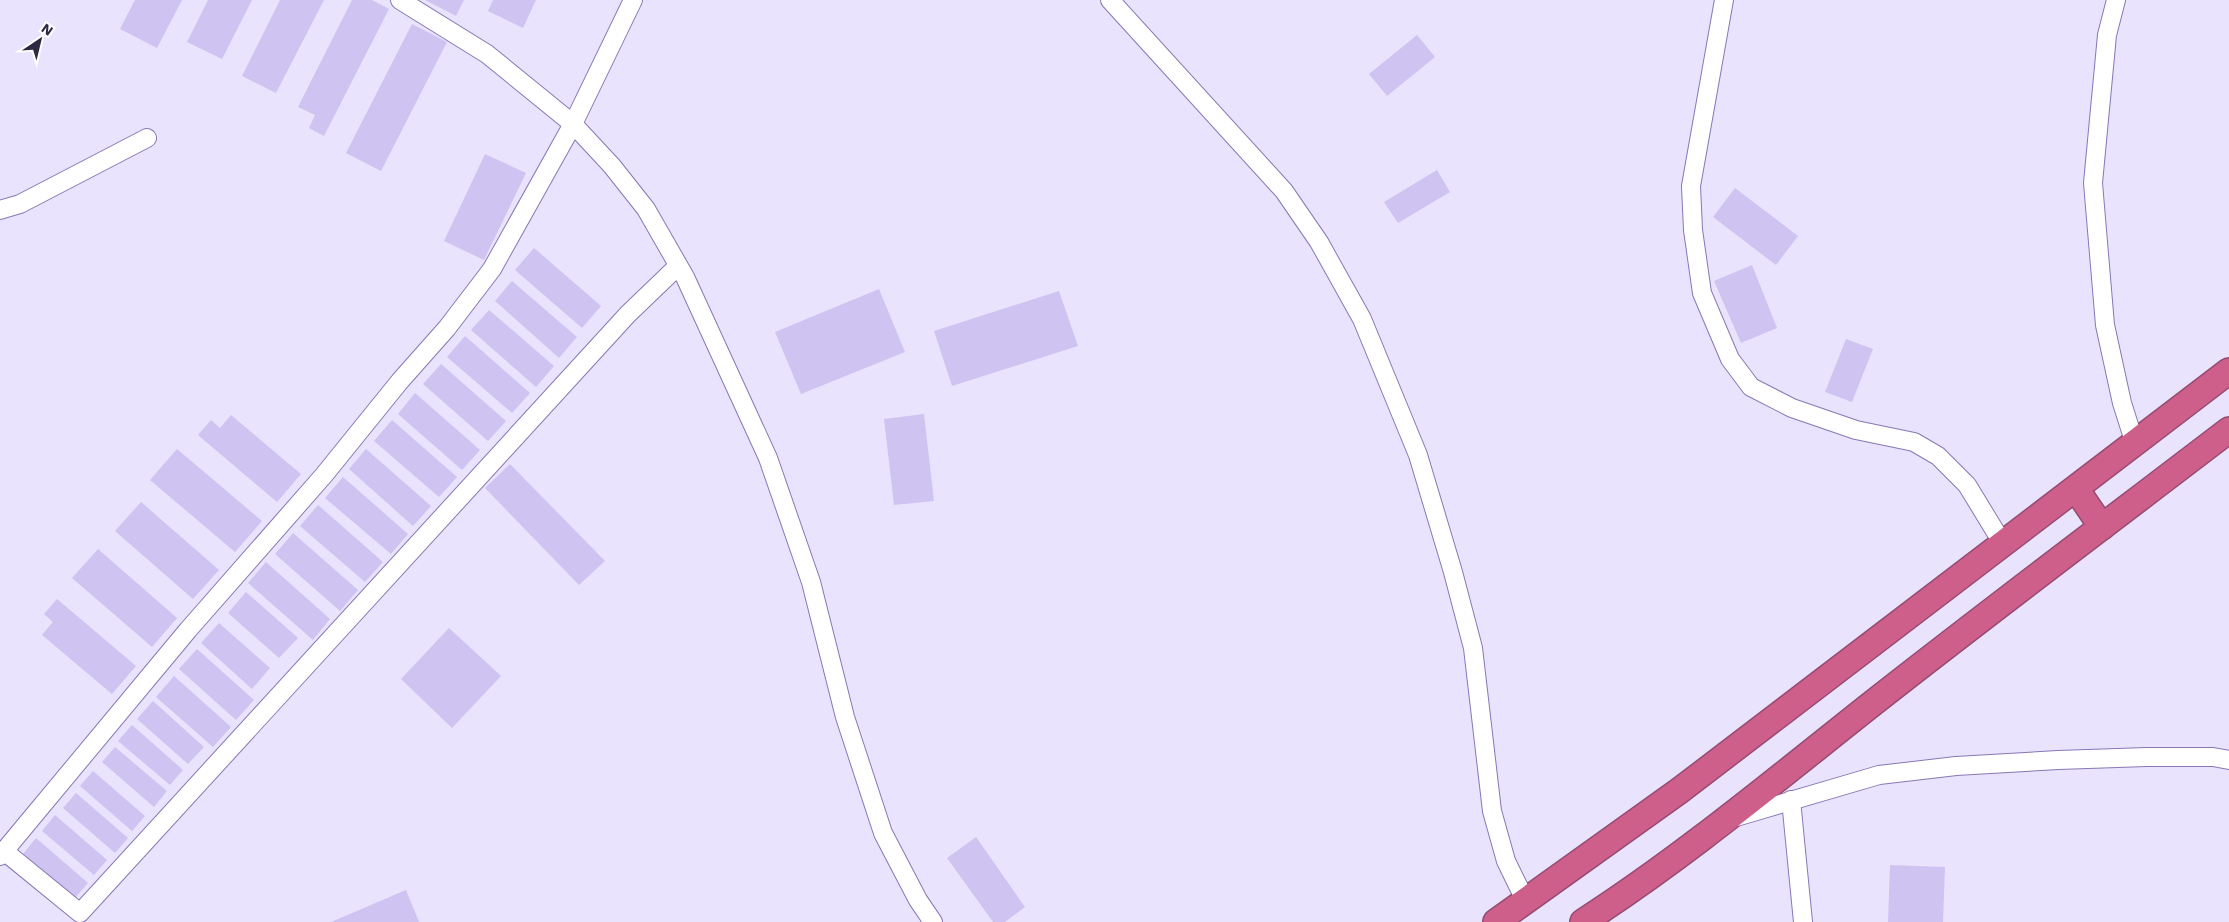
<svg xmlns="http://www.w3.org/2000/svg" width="2229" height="922" viewBox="0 0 2229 922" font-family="'Work Sans',sans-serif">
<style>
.building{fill:#cfc3f1}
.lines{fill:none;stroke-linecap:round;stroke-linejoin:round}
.minor-casing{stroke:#8977b5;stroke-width:20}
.highway-casing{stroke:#964c71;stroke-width:28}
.minor{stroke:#fff;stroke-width:18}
.highway{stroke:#ce5f8b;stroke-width:25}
</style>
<rect width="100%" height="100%" fill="#e9e3fe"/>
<!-- building -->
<g class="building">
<polygon points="135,0 182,0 157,48 120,29"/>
<polygon points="208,0 252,0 222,59 187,42"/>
<polygon points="280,0 324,0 276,93 242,76"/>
<polygon points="352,0 372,0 389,9 324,136 309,128 315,115 298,107"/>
<polygon points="425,0 464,0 456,16"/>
<polygon points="493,0 536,0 523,28 488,11"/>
<polygon points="412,24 447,42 381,171 346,153"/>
<polygon points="1417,35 1435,57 1387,96 1369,74"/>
<polygon points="485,154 526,173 484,260 444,241"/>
<polygon points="1437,170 1450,192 1398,223 1384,202"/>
<polygon points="1735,188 1798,236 1776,265 1713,217"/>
<polygon points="534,248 601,306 582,328 515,270"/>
<polygon points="1752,265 1777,328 1741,343 1714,281"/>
<polygon points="512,281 577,337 559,358 495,301"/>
<polygon points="879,289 905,352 801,394 775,332"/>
<polygon points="1059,291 1078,346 952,386 934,331"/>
<polygon points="489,310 554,366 536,387 471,330"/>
<polygon points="465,336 530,393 512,413 447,357"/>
<polygon points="1846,339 1873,349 1852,402 1825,392"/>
<polygon points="441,364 506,421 488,441 423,384"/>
<polygon points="415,393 480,450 462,470 398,414"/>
<polygon points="924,414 934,501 894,505 884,419"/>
<polygon points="231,415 301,474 277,502 198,435 211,420 220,428"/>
<polygon points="392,420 457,477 439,497 374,441"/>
<polygon points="177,449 262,521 235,552 150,480"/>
<polygon points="366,449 431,506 413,526 349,469"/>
<polygon points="510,464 605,561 579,585 485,488"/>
<polygon points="343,477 408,534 391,554 325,498"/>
<polygon points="141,502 219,570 193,599 115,531"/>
<polygon points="318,505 383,562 365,582 300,526"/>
<polygon points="293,533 358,590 340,611 275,554"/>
<polygon points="98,549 177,618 152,647 72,578"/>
<polygon points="266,562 330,619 313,640 248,583"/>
<polygon points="246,592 298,638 279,658 228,613"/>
<polygon points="57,599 136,666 112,694 42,635 53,622 44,614"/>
<polygon points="219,623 270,668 252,689 201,643"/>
<polygon points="449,628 501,676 452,728 401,679"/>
<polygon points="197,649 254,700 236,720 179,669"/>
<polygon points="174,676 231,727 213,747 156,697"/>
<polygon points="153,701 204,747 188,764 137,719"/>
<polygon points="132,725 183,770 170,785 118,741"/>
<polygon points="115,747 167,791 154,807 102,762"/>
<polygon points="93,771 145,816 132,831 80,786"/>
<polygon points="76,793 128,838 115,853 63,808"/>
<polygon points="55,815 107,860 94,875 42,831"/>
<polygon points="976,837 1025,907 1005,922 993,922 947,858"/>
<polygon points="36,838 88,883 75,898 23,854"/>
<polygon points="1890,865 1945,867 1943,922 1888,922"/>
<polygon points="406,890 419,922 331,922"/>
</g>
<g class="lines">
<!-- minor casing -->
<g class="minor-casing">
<g id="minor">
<polyline points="400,0 487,54 573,124 612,166 646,209 685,277 768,458 811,582 845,717 883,833 918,900 933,922"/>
<polyline points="1110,0 1284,191 1319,242 1362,319 1418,455 1453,572 1473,648 1492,811 1506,861 1526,902"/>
<polyline points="1724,0 1691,186 1693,230 1702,293 1730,359 1751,387 1792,408 1856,430 1914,442 1938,456 1967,485 2003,544"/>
<polyline points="2116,0 2107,35 2093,183 2105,325 2122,403 2135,444"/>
<polyline points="0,210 20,204 147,138"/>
<polyline points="1791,800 1803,922"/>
<polyline points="1736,817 1879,775 1956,766 2058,760 2147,757 2213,757 2229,760"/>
<polyline points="4,851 80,913 628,314 678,266"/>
<polyline points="0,856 188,630 324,475 400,381 447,328 492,269 573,124 633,0"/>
</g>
</g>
<!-- highway casing -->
<g class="highway-casing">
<g id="highway">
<polyline points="2076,489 2102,527"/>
<polyline points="1496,922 1679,791 2229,371"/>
<path d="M1583,922C1685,856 1778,778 1873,703C1990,611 2110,521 2229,430"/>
</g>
</g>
<!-- minor -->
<use href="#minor" class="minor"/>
<!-- highway -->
<use href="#highway" class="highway"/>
</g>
<!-- north arrow -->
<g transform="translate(40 40) rotate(35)" stroke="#ffffff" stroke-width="4" paint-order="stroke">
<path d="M0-4L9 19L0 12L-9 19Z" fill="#2f2842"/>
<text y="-8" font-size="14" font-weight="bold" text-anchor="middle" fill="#2f2842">N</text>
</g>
</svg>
